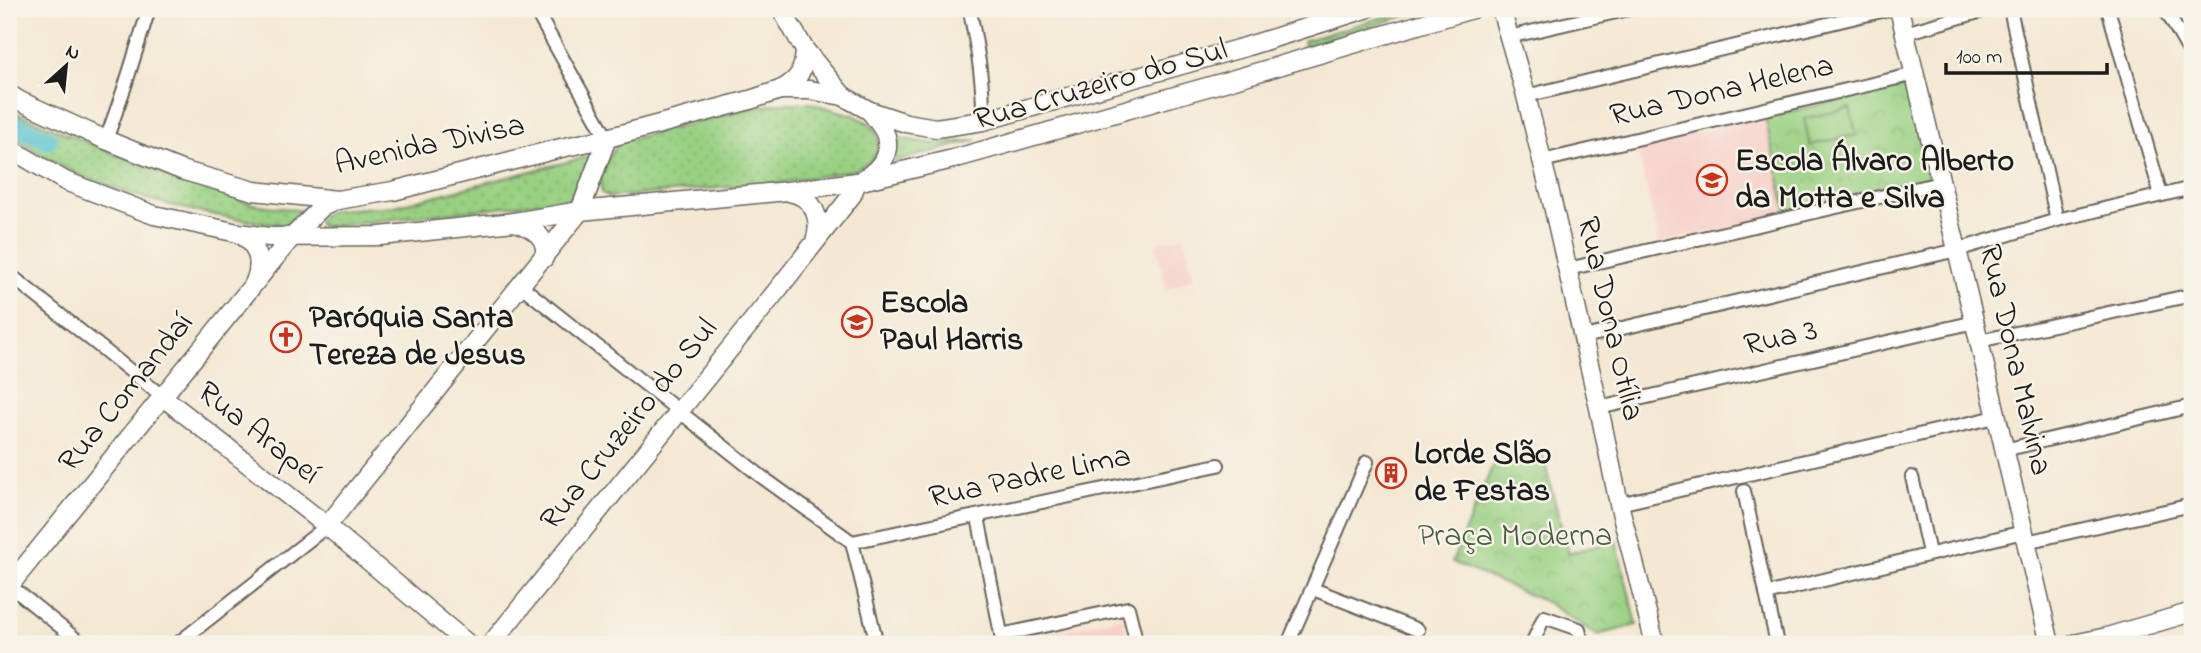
<svg xmlns="http://www.w3.org/2000/svg" width="2201" height="653" viewBox="0 0 2201 653" font-family="'Indie Flower',sans-serif">
<style>
.built{fill:#f7d0ca}
.grass{fill:url(#grass-dots);stroke:#5a764f;stroke-width:2}
.park{fill:url(#park-crowns);stroke:#5a764f;stroke-width:2}
.garden{fill:#99d082;stroke:#5a764f;stroke-width:2}
.lines{fill:none;stroke-linecap:round;stroke-linejoin:round}
.river{stroke:#55c1cf;stroke-width:19}
.street-casing{stroke:#68635c;stroke-width:16}
.secondary-casing{stroke:#68635c;stroke-width:21}
.street{stroke:#fff;stroke-width:12}
.secondary{stroke:#fff;stroke-width:18}
.labels{text-anchor:middle;dominant-baseline:central;stroke-width:5;stroke-linejoin:round;paint-order:stroke}
.street-label{font-size:32px;fill:#1c1c1c;stroke:#f7f3e8}
.poi-label{font-size:32px;font-weight:bold;fill:#1c1c1c;stroke:#f7f3e8;text-anchor:start}
.park-label{font-size:32px;fill:#485b40;stroke:#f7f3e8}
</style>
<defs>
<pattern id="grass-dots" width="8" height="8" patternUnits="userSpaceOnUse" patternTransform="scale(1.75)"><rect width="8" height="8" fill="#99d082"/><path d="M2 2h.1M6 6h.1" fill="none" stroke="#83b270" stroke-width="1.8" stroke-linecap="round"/></pattern>
<pattern id="park-crowns" width="20" height="18" patternUnits="userSpaceOnUse" patternTransform="scale(1.75)"><rect width="20" height="18" fill="#99d082"/><path d="M2 6a3 3 0 1 1 6 0M12 15a3 3 0 1 1 6 0" fill="none" stroke="#83b270"/></pattern>
</defs>
<rect width="100%" height="100%" fill="#f7f3e8"/>
<filter id="ink" filterUnits="userSpaceOnUse"><feTurbulence type="fractalNoise" baseFrequency=".0143" numOctaves="2"/><feDisplacementMap in="SourceGraphic" scale="14" xChannelSelector="R" yChannelSelector="G"/><feConvolveMatrix kernelMatrix="1 2 1 2 8 2 1 2 1" color-interpolation-filters="sRGB"/></filter>
<filter id="wash" filterUnits="userSpaceOnUse"><feTurbulence type="fractalNoise" baseFrequency=".00686" numOctaves="4" result="noise"/><feDisplacementMap in="SourceGraphic" scale="28" xChannelSelector="R" yChannelSelector="G"/><feGaussianBlur stdDeviation="1.57" result="paint"/><feColorMatrix in="noise" values="0 0 0 0 0 0 0 0 0 0 0 0 0 0 0 0 0 1.4 0 .05"/><feComposite in="paint" operator="in"/></filter>
<g filter="url(#wash)">
<rect width="100%" height="100%" fill="#f4e8d3"/>
<!-- built -->
<g class="built">
<polygon points="1765,117 1787,214 1659,243 1637,146"/>
<polygon points="1184,236 1193,277 1167,290 1156,244"/>
<polygon points="1122,617 1129,644 1012,644 1012,643"/>
</g>
<!-- grass -->
<g class="grass">
<polygon points="1410,9 1428,9 1305,46 1303,41"/>
<path d="M782,103H810L853,115L871,124L876,130L878,142L877,152L872,160L855,170L779,183L610,197L602,193C597,176 609,155 620,142L752,108Z"/>
<path d="M9,110L176,179L253,204L304,211L290,226C215,218 144,203 75,173C52,162 31,148 9,135V129L48,146L51,136L19,123L9,116Z"/>
<polygon points="892,137 934,144 977,140 889,163"/>
<path d="M590,156C591,170 577,187 569,199L324,227L319,225V220L326,213L334,210L395,206Z"/>
</g>
<!-- park -->
<g class="park">
<polygon points="1909,85 1931,182 1787,214 1765,117"/>
<polygon points="1542,453 1568,553 1616,541 1637,625 1597,635 1546,602 1452,562 1493,465"/>
</g>
<!-- garden -->
<polygon class="garden" points="1850,108 1856,135 1810,145 1804,119"/>
<g class="lines">
<!-- river -->
<polyline class="river" points="9,122 48,140"/>
</g>
</g>
<g filter="url(#ink)">
<g class="lines">
<!-- street casing -->
<g class="street-casing">
<g id="street">
<polyline points="535,9 607,138"/>
<polyline points="2010,9 2057,220"/>
<polyline points="2108,9 2161,195"/>
<polyline points="2165,9 2192,56"/>
<path d="M970,11C977,48 984,83 983,121"/>
<polyline points="1905,33 1989,9"/>
<polyline points="1509,37 1629,9"/>
<polyline points="1526,96 1890,9"/>
<polyline points="106,140 125,86 149,9"/>
<polyline points="1542,161 1915,74"/>
<polyline points="1568,269 1940,183"/>
<polyline points="9,274 163,397"/>
<polyline points="520,285 762,477 852,542 877,644"/>
<polyline points="1584,337 1957,250 2057,220 2192,188"/>
<polyline points="1979,341 2192,295"/>
<polyline points="1599,408 1975,322"/>
<polyline points="2004,450 2192,406"/>
<polyline points="1912,477 1929,553"/>
<polyline points="1744,491 1777,644"/>
<polyline points="1619,504 1996,417"/>
<polyline points="978,517 1003,644"/>
<polyline points="852,542 1218,465"/>
<polyline points="2026,542 2192,505"/>
<polyline points="9,585 82,644"/>
<polyline points="1313,589 1418,630"/>
<polyline points="1766,594 2023,532"/>
<polyline points="1001,635 1128,608 1137,644"/>
<polyline points="177,644 327,526"/>
<polyline points="1288,644 1367,462"/>
<polyline points="1532,644 1544,617 1579,629 1582,644"/>
</g>
</g>
<!-- secondary casing -->
<g class="secondary-casing">
<g id="secondary">
<polyline points="781,9 805,50 843,96"/>
<polyline points="1501,9 1525,92 1549,188 1599,408 1619,504 1655,644"/>
<polyline points="1899,9 1979,341 2050,644"/>
<path d="M780,90C799,81 804,70 805,50"/>
<polyline points="9,94 20,101 106,140 181,170 254,191 337,200 393,191 561,148 607,138 750,100 780,90 810,90 843,96 870,111 906,123 936,128 983,121 1245,47 1366,9"/>
<polyline points="9,148 65,181 154,215 238,233 269,237 380,236 514,222 580,211 787,191 857,182 953,159 1221,83 1472,9"/>
<path d="M865,178C880,170 891,153 886,136C883,127 876,119 870,111"/>
<path d="M789,192C815,197 822,219 815,242"/>
<path d="M515,222C532,227 550,238 544,258"/>
<path d="M238,233C258,243 263,262 255,282"/>
<polyline points="163,397 327,526 468,644"/>
<polyline points="327,526 580,211 607,138"/>
<polyline points="9,586 291,238 322,207 337,200"/>
<polyline points="491,644 779,288 852,195 857,182"/>
<polyline points="2074,644 2107,637 2192,612"/>
</g>
</g>
<!-- street -->
<use href="#street" class="street"/>
<!-- secondary -->
<use href="#secondary" class="secondary"/>
</g>
</g>
<!-- icons -->
<defs>
<g id="school-ring" transform="scale(1.575)"><circle r="9.5" fill="#f7f3e8" stroke="#c8321e" stroke-width="1.5"/><path d="M0-5L7-2L0 1L-7-2ZM-4 1L0 2.5L4 1V4Q0 6-4 4Z" fill="#c8321e"/></g>
<g id="church-ring" transform="scale(1.575)"><circle r="9.5" fill="#f7f3e8" stroke="#c8321e" stroke-width="1.5"/><path d="M-1.2-6h2.4v3.5h3.3v2.4h-3.3V6h-2.4V-.1h-3.3v-2.4h3.3Z" fill="#c8321e"/></g>
<g id="building-ring" transform="scale(1.575)"><circle r="9.5" fill="#f7f3e8" stroke="#c8321e" stroke-width="1.5"/><path d="M-4-6H4V6H1V3H-1V6H-4ZM-2.5-4.3h1.7v1.8h-1.7ZM.8-4.3h1.7v1.8H.8ZM-2.5-1h1.7V.8h-1.7ZM.8-1h1.7V.8H.8Z" fill="#c8321e"/></g>
</defs>
<g fill-rule="evenodd">
<use href="#school-ring" x="1712" y="180"/>
<use href="#school-ring" x="857" y="322"/>
<use href="#church-ring" x="286" y="337"/>
<use href="#building-ring" x="1391" y="473"/>
</g>
<g class="labels">
<!-- street labels -->
<g class="street-label">
<text transform="translate(1101 86) rotate(-16)">Rua Cruzeiro do Sul</text>
<text transform="translate(1722 92) rotate(-13)">Rua Dona Helena</text>
<text transform="translate(430 146) rotate(-12)">Avenida Divisa</text>
<text transform="translate(1609 319) rotate(77)">Rua Dona Otília</text>
<text transform="translate(1781 339) rotate(-13)">Rua 3</text>
<text transform="translate(2014 360) rotate(77)">Rua Dona Malvina</text>
<text transform="translate(127 393) rotate(-51)">Rua Comandaí</text>
<text transform="translate(630 425) rotate(-51)">Rua Cruzeiro do Sul</text>
<text transform="translate(258 434) rotate(38)">Rua Arapeí</text>
<text transform="translate(1030 478) rotate(-12)">Rua Padre Lima</text>
</g>
<!-- poi labels -->
<g class="poi-label">
<text x="1735" y="162">Escola Álvaro Alberto<tspan x="1735" dy="37">da Motta e Silva</tspan></text>
<text x="880" y="304">Escola<tspan x="880" dy="37">Paul Harris</tspan></text>
<text x="309" y="319">Paróquia Santa<tspan x="309" dy="37">Tereza de Jesus</tspan></text>
<text x="1414" y="455">Lorde Slão<tspan x="1414" dy="37">de Festas</tspan></text>
</g>
<!-- park labels -->
<g class="park-label">
<text x="1515" y="537">Praça Moderna</text>
</g>
</g>
<!-- margin -->
<rect width="2201" height="653" fill="none" stroke="#f7f3e8" stroke-width="35"/>
<!-- north arrow -->
<g transform="translate(66 66) rotate(27)" stroke="#f7f3e8" stroke-width="5" paint-order="stroke">
<path d="M0-5L12 26L0 18L-12 26Z" fill="#1c1c1c"/>
<text y="-10" font-size="19" font-weight="bold" text-anchor="middle" fill="#1c1c1c">N</text>
</g>
<!-- scale -->
<path d="M1946 63v10h161v-10" fill="none" stroke="#1c1c1c" stroke-width="3.5"/>
<text x="1956" y="63" font-size="21" fill="#1c1c1c" stroke="#f7f3e8" stroke-width="5" paint-order="stroke">100 m</text>
</svg>
